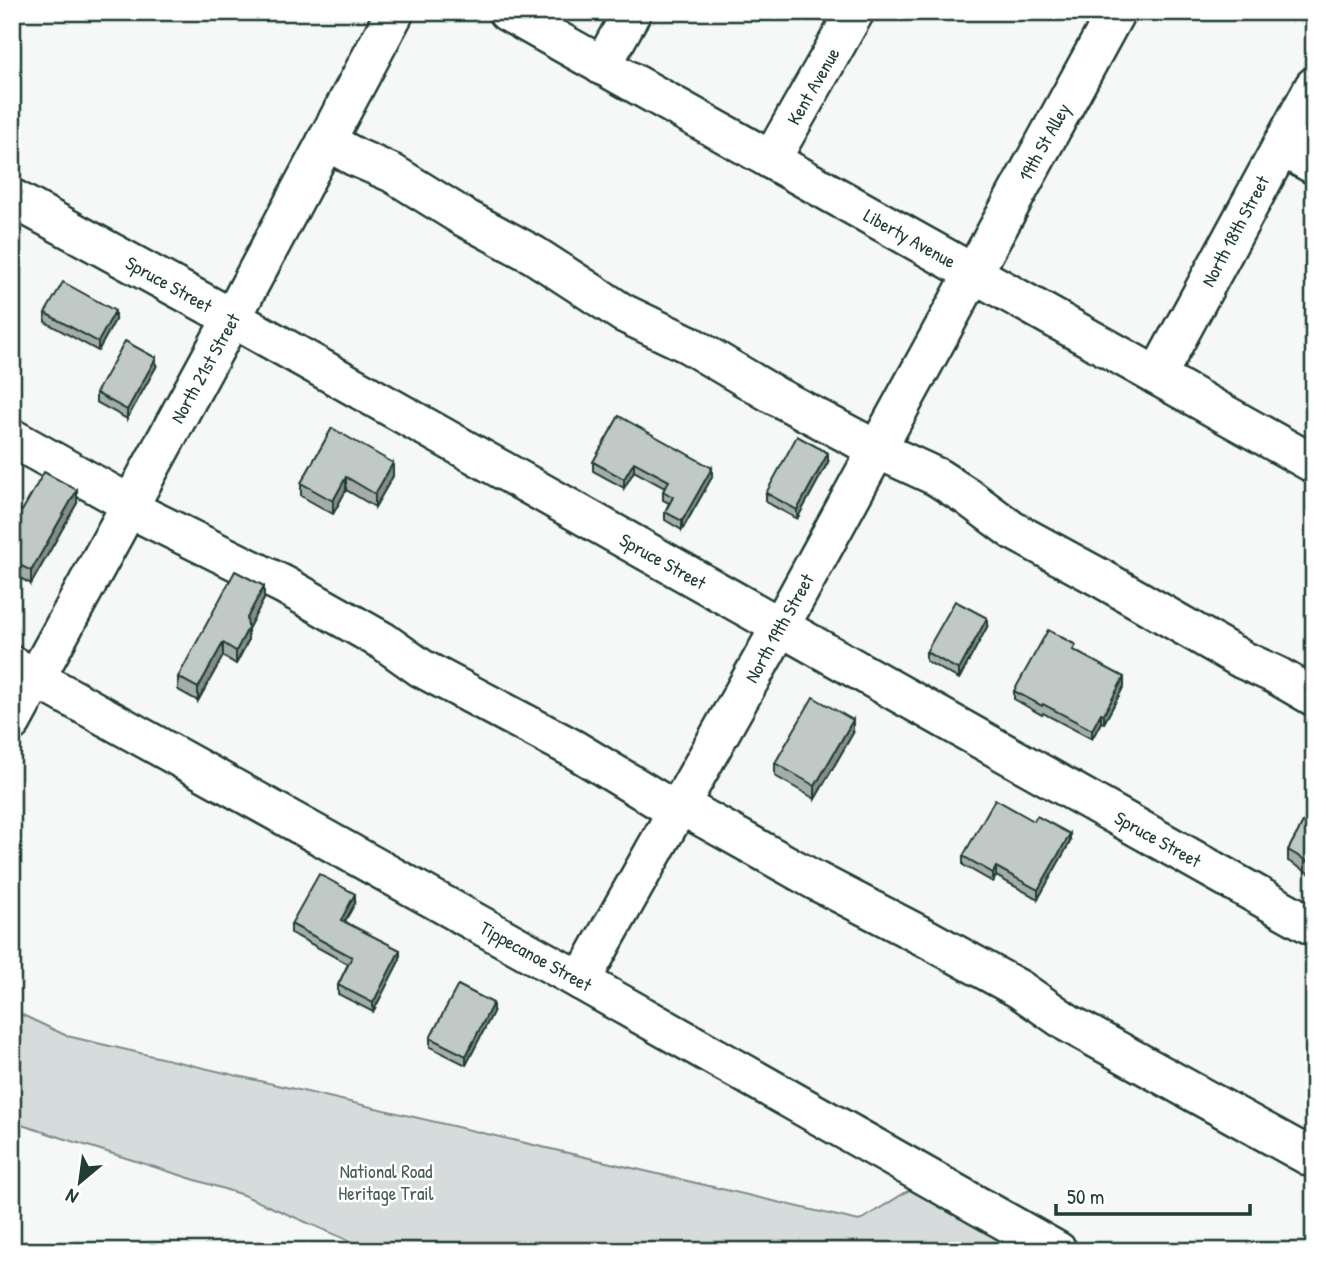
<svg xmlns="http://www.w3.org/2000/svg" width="1326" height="1263" viewBox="0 0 1326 1263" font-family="'Patrick Hand',sans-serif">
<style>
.green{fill:#d6dcdb;stroke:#7a8c88;stroke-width:2}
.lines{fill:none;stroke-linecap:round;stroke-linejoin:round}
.minor-casing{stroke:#1f3d34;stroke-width:42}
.minor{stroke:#fff;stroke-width:37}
.wall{fill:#a5adaa;stroke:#1f3d34;stroke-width:2}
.shaded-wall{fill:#868d8b;stroke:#1f3d34;stroke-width:2}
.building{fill:#c0c9c6;stroke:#1f3d34;stroke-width:2}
.labels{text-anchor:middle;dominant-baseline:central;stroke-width:5;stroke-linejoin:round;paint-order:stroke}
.street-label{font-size:19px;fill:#1f3d34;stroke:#fff}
.park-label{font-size:19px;fill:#445d55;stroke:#fff}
</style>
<rect width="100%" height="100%" fill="#f6f7f7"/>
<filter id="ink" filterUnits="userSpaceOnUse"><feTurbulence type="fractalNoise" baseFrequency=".0143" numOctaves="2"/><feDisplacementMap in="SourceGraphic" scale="14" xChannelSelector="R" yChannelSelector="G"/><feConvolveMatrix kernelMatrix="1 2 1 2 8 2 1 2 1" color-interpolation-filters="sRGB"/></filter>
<g filter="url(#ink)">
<!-- green -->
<polygon class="green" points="12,1010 67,1036 859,1221 929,1178 1058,1251 373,1251 243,1195 12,1122"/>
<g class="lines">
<!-- minor casing -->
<g class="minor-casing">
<g id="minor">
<polyline points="507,12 1314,464"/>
<polyline points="602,66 632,12"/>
<polyline points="326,141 355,157 392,173 463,217 534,255 623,313 688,344 774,395 876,449 937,477 968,497 1012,530 1104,580 1243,660 1276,675 1314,697"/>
<polyline points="1281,147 1314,165"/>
<polyline points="771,160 855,12"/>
<polyline points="12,198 232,318 1314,927"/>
<polyline points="1157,376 1314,86"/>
<polyline points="12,438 130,504"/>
<polyline points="128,508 284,585 383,641 421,668 572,748 676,811"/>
<polyline points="12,665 581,981 1058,1251"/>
<polyline points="12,722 232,318 395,12"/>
<polyline points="680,805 816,881 928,939 1019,989 1068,1023 1314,1159"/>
<polyline points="581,981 780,627 1116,12"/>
</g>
</g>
<!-- minor -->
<use href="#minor" class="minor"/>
</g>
<!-- wall -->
<g class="wall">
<polygon points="45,313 115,320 98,351 45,322"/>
<polygon points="156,367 127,419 96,402 96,393"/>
<polygon points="619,416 712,477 682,530 665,520 665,512 669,503 663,500 663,491 665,488 634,471 624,488 593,471 593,462"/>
<polygon points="332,428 393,476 375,507 346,490 333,514 301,496 301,483"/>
<polygon points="828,462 797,519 766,502 766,493"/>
<polygon points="77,503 31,584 12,574 12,506 22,511"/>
<polygon points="264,599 248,628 248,641 236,664 223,656 198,701 178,690 178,677"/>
<polygon points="987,627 959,679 926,661 926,652"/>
<polygon points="1076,651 1124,686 1104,723 1101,722 1092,739 1043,713 1042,715 1014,699 1014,691"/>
<polygon points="853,733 815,799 775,776 775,763"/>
<polygon points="1314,803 1314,876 1288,861 1288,850"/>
<polygon points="1070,842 1038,899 996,876 993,882 963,865 963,856"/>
<polygon points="355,903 345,921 400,959 373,1012 338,994 338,985 348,964 291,933 291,924"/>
<polygon points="493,1012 466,1065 430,1047 430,1038"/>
</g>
<!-- shaded-wall -->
<g class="shaded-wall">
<polygon points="115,311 115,320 98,351 98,342"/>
<polygon points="156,358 156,367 127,419 127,410"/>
<polygon points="828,453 828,462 797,519 797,510"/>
<polygon points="634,462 634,471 624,488 624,479"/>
<polygon points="393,463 393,476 375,507 375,494"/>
<polygon points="712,468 712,477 682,530 682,521"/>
<polygon points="346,477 346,490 333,514 333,501"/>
<polygon points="77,490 77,503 31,584 31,571"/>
<polygon points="264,586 264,599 247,631 247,618"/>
<polygon points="987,618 987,627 959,679 959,670"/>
<polygon points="248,628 248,641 236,664 236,651"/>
<polygon points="223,643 223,656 198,701 198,688"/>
<polygon points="1124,677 1124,686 1104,723 1104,714"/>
<polygon points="1101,713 1101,722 1092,739 1092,730"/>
<polygon points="853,720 853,733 815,799 815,786"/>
<polygon points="1070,834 1070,842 1038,899 1038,890"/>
<polygon points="996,867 996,876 993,882 993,873"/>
<polygon points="355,894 355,903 341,928 341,920"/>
<polygon points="400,950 400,959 373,1012 373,1003"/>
<polygon points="493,1003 493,1012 466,1065 466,1056"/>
</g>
<!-- building -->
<g class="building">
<polygon points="63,282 115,311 98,342 45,313"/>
<polygon points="125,341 156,358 127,410 96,393"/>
<polygon points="619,416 712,468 682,521 665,512 673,497 663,491 669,481 634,462 624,479 593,462"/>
<polygon points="332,428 393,463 375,494 346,477 333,501 301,483"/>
<polygon points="797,436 828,453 797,510 766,493"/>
<polygon points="44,472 77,490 31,571 12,561 12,506 22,511"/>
<polygon points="235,571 264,586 247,618 248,628 236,651 223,643 198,688 178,677"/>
<polygon points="955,601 987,618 959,670 926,652"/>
<polygon points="1048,630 1076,645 1073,650 1124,677 1104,714 1101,713 1092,730 1043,704 1042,706 1014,691"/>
<polygon points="813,697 853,720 815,786 775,763"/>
<polygon points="995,799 1034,821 1037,816 1070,834 1038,890 996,867 993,873 963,856"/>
<polygon points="1314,803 1314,865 1288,850"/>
<polygon points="319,874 355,894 341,920 400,950 373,1003 338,985 352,957 291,924"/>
<polygon points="458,985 493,1003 466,1056 430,1038"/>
</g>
</g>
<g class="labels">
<!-- street labels -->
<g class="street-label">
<text transform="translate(813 86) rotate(-60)">Kent Avenue</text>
<text transform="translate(1044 142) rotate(-61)">19th St Alley</text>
<text transform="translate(1235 231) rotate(-62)">North 18th Street</text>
<text transform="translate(910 238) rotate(29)">Liberty Avenue</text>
<text transform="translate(169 284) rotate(29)">Spruce Street</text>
<text transform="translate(205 368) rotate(-61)">North 21st Street</text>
<text transform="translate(663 561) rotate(29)">Spruce Street</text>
<text transform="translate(779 628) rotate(-61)">North 19th Street</text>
<text transform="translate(1158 839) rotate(29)">Spruce Street</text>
<text transform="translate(536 956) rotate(29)">Tippecanoe Street</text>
</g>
<!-- park labels -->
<g class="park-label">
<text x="386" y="1171">National Road<tspan x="386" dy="22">Heritage Trail</tspan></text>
</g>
</g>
<!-- margin -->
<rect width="1326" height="1263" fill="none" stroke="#fff" stroke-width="42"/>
<rect x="21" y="21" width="1284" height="1221" fill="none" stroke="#1f3d34" stroke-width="2.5" filter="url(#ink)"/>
<!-- north arrow -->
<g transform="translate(80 1182) rotate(209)" stroke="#ffffff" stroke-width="5" paint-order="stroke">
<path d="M0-5L12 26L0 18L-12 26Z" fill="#1f3d34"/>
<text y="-10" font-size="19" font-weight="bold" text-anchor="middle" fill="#1f3d34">N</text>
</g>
<!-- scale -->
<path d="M1056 1204v10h194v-10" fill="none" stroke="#1f3d34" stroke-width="3.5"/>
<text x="1067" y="1204" font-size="21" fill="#1f3d34" stroke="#ffffff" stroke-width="5" paint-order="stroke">50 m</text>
</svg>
